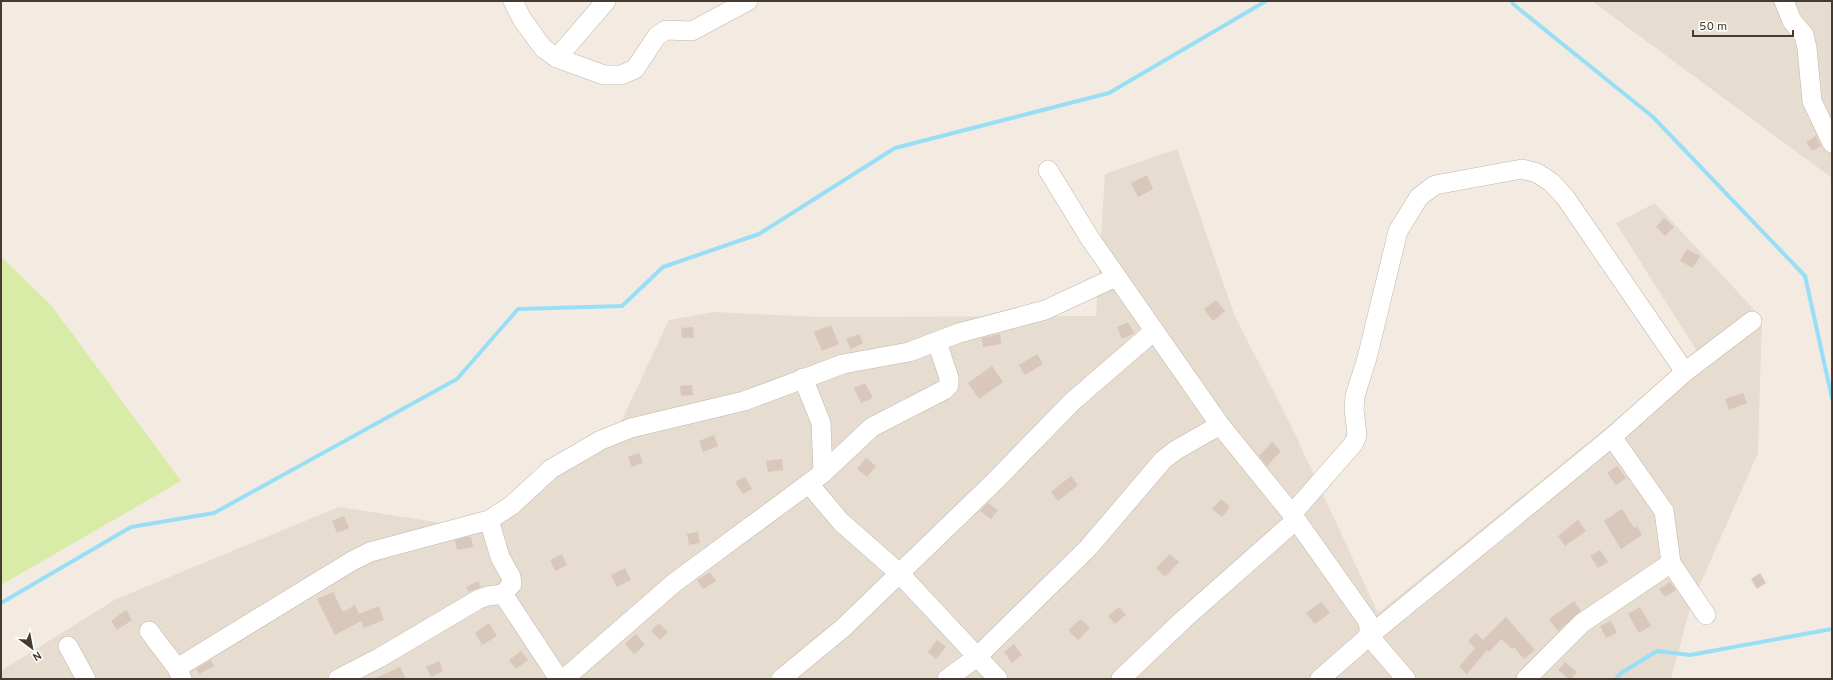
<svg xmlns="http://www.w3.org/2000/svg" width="1833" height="680" viewBox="0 0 1833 680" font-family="Overpass,sans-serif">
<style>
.residential{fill:#e7dcd0}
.green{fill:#d8eba7}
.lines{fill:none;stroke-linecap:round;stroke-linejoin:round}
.stream{stroke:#98dff6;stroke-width:4}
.building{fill:#d8c7ba}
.minor-casing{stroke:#c2b4a7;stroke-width:20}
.minor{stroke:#fff;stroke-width:19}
</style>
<rect width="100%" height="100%" fill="#f3ebe2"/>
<!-- residential -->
<g class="residential">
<polygon points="1592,1 1832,1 1832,178"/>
<polygon points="1177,149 1234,314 1295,434 1378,613 1698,353 1616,223 1655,203 1762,318 1758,453 1691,605 1671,679 1,679 1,671 116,599 339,507 462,526 613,439 669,320 714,312 819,317 1096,316 1105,174"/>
</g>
<!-- green -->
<polygon class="green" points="1,257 51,305 181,481 1,585"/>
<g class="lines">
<!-- stream -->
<g class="stream">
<polyline points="1512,1 1513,4 1653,117 1805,276 1832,398"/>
<polyline points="1,603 131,527 214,513 457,379 518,309 622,306 663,267 759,234 895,148 1109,93 1266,1"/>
<polyline points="1616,679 1621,673 1657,651 1690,655 1832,629"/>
</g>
</g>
<!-- building -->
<g class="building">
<polygon points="1816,136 1821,146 1812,151 1806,142"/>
<polygon points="1147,175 1153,189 1138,197 1131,183"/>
<polygon points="1664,218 1674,227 1665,236 1656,227"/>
<polygon points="1687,249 1700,256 1693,268 1680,261"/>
<polygon points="1216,300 1225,311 1213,321 1204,309"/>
<polygon points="1128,322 1134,333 1122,339 1117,327"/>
<polygon points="831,325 839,344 822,351 814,332"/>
<polygon points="693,327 694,338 682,338 681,328"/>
<polygon points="859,334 863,343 851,349 846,339"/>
<polygon points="1000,334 1001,344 983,347 982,338"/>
<polygon points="1037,354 1043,364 1025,375 1019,365"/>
<polygon points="992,366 1003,382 979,399 968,383"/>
<polygon points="865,383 873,398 861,403 854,388"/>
<polygon points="692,385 693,395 681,396 680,386"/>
<polygon points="1743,393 1747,403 1729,410 1725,399"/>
<polygon points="714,435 718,446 703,452 699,441"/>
<polygon points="1272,442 1281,451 1267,466 1259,456"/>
<polygon points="639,453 643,463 632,467 628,457"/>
<polygon points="866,458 876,466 867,477 857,469"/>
<polygon points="782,459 783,470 768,472 766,461"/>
<polygon points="1617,466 1626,478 1616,485 1607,473"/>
<polygon points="1071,476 1078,485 1058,501 1051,492"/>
<polygon points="745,477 752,489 743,494 735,482"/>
<polygon points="1221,499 1230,507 1222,517 1212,509"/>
<polygon points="988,503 998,510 991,519 980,511"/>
<polygon points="1622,509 1634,528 1637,526 1642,535 1621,549 1604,521"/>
<polygon points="344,516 349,528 337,533 332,521"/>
<polygon points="1578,520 1586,531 1565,546 1558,536"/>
<polygon points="698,532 700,543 689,545 687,534"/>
<polygon points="467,537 471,537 473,547 457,550 455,540"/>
<polygon points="1600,550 1608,562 1598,568 1590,556"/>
<polygon points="562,554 567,565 555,571 550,560"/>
<polygon points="1170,554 1179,562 1165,577 1156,568"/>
<polygon points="625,568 631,580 617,587 611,575"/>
<polygon points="710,572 716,581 703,589 697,580"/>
<polygon points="1760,573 1766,583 1757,589 1751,579"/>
<polygon points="478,581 481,587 469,592 466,587"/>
<polygon points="1670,582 1676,590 1665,597 1659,589"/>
<polygon points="333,592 343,612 355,605 359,614 379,606 384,620 364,628 361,621 335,635 317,599"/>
<polygon points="1574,601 1581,611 1558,631 1549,619"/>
<polygon points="1321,602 1330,613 1315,624 1306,613"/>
<polygon points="1119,607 1126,615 1115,624 1108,616"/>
<polygon points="1640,607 1651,626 1639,633 1628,614"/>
<polygon points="126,610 132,620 117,630 111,621"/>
<polygon points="1506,617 1535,650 1524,659 1514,647 1512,649 1501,639 1489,652 1487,650 1467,674 1459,667 1475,648 1468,641 1476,633 1483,640"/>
<polygon points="1081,619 1090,628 1078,640 1068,630"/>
<polygon points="1611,621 1617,633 1606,638 1600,626"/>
<polygon points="489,623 497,636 482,645 475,633"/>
<polygon points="659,623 668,632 660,640 651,631"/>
<polygon points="636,634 645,645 634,654 625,644"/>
<polygon points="937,640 946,647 936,659 928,652"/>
<polygon points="1014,644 1022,655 1012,663 1004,652"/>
<polygon points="521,651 528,660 516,669 509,660"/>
<polygon points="211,660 214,666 199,674 196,669"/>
<polygon points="439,661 443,671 431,677 426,667"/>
<polygon points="1565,662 1577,672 1571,679 1569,679 1558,670"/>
<polygon points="400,667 406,679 374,679"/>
</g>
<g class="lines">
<!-- minor casing -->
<g class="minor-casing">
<g id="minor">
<polyline points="513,1 522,19 543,48 557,58 604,75 621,75 635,69 657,36 666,30 692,31 748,1"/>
<polyline points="1784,1 1792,21 1804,35 1807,48 1812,101 1832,143"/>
<polyline points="557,58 606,1"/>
<polyline points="1048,170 1089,237 1220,425 1292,514 1367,620 1369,627 1369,636"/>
<polyline points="803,378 821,423 823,473"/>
<polyline points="1612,437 1664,511 1671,563 1706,615"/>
<polyline points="809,484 841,522 899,573 998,679"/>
<polyline points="1292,514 1354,443 1357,435 1354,409 1355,396 1367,358 1398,231 1419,197 1435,185 1522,169 1537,173 1551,182 1565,197 1685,372"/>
<polyline points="503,594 559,679"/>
<polyline points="149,631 177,668 182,679"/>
<polyline points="1369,636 1612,437 1685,372 1752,321"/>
<polyline points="68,646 86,679"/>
<polyline points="177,668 352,561 370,552 489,520 512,505 551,469 601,440 631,428 744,401 843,364 909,352 959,333 1045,310 1116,277"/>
<polyline points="338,679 379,658 479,599 488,596 503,594 512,584 511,577 500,557 489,520"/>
<polyline points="564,679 674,583 823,473 872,427 944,390 949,385 949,378 937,342"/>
<polyline points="781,679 843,628 995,481 1073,401 1154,331"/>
<polyline points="947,679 977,657 1089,547 1163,460 1176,450 1220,425"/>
<polyline points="1121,679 1184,619 1296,520"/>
<polyline points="1320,679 1369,636 1406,679"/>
<polyline points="1526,679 1582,623 1671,563"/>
</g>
</g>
<!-- minor -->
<use href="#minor" class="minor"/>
</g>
<!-- border -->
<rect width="1833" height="680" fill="none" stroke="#453b32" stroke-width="4"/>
<!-- north arrow -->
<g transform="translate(32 648) rotate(148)" stroke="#ffffff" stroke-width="3" paint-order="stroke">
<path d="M0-3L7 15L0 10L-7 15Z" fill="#453b32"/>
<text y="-6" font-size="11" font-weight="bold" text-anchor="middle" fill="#453b32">N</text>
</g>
<!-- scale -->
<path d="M1693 30v6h100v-6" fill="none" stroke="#453b32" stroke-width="2"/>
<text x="1699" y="30" font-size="12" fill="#453b32" stroke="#ffffff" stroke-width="3" paint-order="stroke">50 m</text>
</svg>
